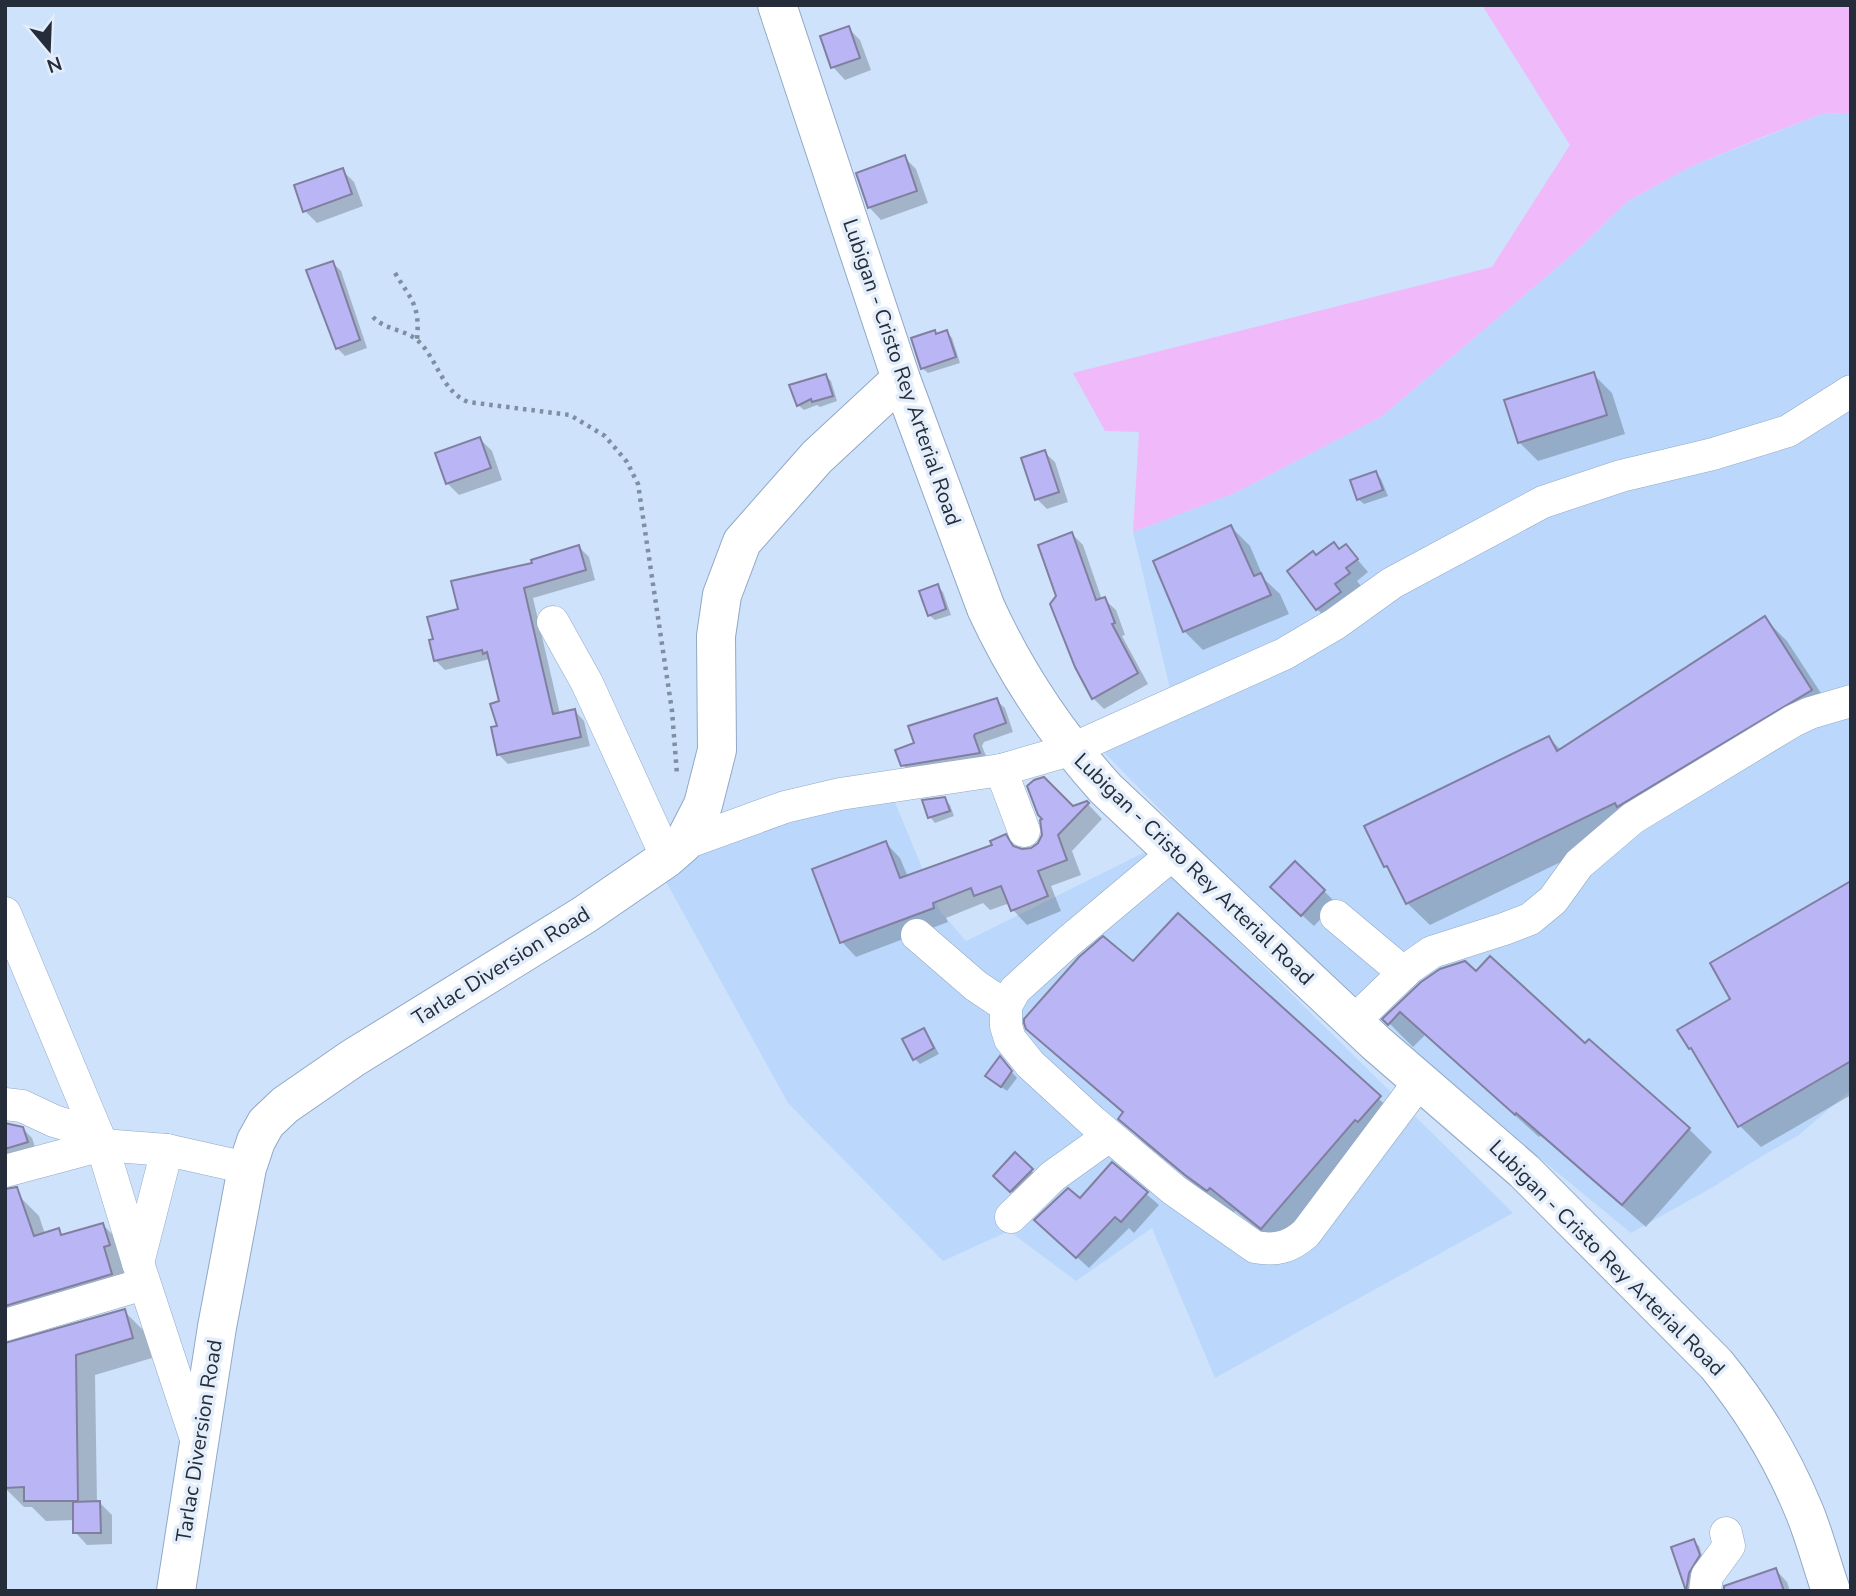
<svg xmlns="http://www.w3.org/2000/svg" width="1856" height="1596" viewBox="0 0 1856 1596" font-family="'Nunito Sans',sans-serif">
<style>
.built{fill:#bbd8fc}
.green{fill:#f0b9f9}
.shadow{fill:#0003}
.building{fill:#bab5f4;stroke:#817fa0;stroke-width:2}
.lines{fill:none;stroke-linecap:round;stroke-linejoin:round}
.minor-casing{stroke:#91a8c6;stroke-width:33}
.major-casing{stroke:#91a8c6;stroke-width:40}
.path{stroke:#7f8ea1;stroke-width:4.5;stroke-dasharray:3.5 5;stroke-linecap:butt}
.minor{stroke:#fff;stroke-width:32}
.major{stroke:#fff;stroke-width:38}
.labels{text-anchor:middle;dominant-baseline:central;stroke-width:7;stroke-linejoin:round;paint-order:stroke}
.street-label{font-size:21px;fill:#242d39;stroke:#e4eefb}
</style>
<rect width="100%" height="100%" fill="#cee2fb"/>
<!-- built -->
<g class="built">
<polygon points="1824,113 1851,114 1851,1090 1799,1135 1762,1156 1713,1187 1631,1233 1475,1105 1231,882 1082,730 1170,689 1133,532 1235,493 1381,417 1573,254 1628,201 1690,167"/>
<polygon points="892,795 940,911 966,941 1147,851 1513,1213 1215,1378 1152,1228 1076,1281 1009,1231 943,1261 788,1103 664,878 684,863 769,822"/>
</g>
<!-- green -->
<polygon class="green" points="1482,5 1851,5 1851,114 1824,113 1760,138 1690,167 1628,201 1573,254 1381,417 1235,493 1133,532 1139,432 1105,431 1073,373 1492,267 1570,145"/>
<!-- shadow -->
<g class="shadow">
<polygon points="848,28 860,40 871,70 845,80 833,67"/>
<polygon points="904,157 916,169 928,203 881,220 869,207"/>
<polygon points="342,170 354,182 363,206 317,223 305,211"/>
<polygon points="333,263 341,271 367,348 345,356 337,348"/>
<polygon points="934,332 937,335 947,332 952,338 960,363 928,373 922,368"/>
<polygon points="1593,374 1612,393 1625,434 1538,461 1519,442"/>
<polygon points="825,375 831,381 837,401 820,407 817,405 804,410 798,405"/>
<polygon points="480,439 492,451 502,480 459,495 447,483"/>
<polygon points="1044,452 1055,462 1068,502 1047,509 1037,499"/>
<polygon points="1376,473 1381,479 1388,496 1364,504 1358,499"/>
<polygon points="1231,527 1250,546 1264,579 1280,594 1289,614 1203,650 1184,631"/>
<polygon points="1072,534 1083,545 1102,600 1104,599 1116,610 1125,635 1122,636 1148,684 1104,709 1093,698 1058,596"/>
<polygon points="1346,546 1368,572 1357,581 1361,586 1329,621 1317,609 1289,571 1316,557 1340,551"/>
<polygon points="579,547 589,557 595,580 533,598 560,714 575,711 584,721 590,746 508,764 498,754 501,702 490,659 445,670 435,660 460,610 534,564"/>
<polygon points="937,586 943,592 951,615 935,620 929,615"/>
<polygon points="1764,618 1787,641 1834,713 1638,825 1430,925 1407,903 1393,873 1386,866 1549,738 1561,750"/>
<polygon points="996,700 1005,708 1013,732 984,742 982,746 988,761 912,774 903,765 917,744"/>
<polygon points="944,799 950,805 954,816 935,823 930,817"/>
<polygon points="1087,803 1102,819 1072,851 1081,875 1051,886 1061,911 1027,925 1013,910 1010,903 990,910 983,903 946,918 948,922 856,957 842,942 814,870 886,843 900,858 908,877 994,846 1005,836 1019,850 1032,850 1073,808"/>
<polygon points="1851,883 1851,1095 1761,1147 1740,1126 1698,1056 1690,1048 1733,999"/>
<polygon points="1324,891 1336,903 1314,926 1284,899"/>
<polygon points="1178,915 1404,1122 1286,1251 1235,1211 1232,1214 1212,1199 1144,1143 1120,1119 1124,1114 1053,1053 1028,1028 1133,964"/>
<polygon points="1476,974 1689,1129 1712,1152 1646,1227 1541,1136 1539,1137 1425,1035 1413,1047 1385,1019"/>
<polygon points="924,1030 929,1036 939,1054 920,1064 914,1058"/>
<polygon points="1005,1064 1017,1078 1007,1091 993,1081"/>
<polygon points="5,1128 22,1128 32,1138 36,1150 5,1160"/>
<polygon points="1015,1155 1044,1183 1024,1203 1007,1188"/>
<polygon points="1112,1164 1159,1205 1134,1233 1129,1228 1089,1268 1049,1232"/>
<polygon points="19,1196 39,1216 45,1234 58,1230 64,1236 103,1225 123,1245 131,1294 12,1332 7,1341 7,1344 124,1311 144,1331 152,1358 95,1375 97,1503 100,1503 112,1515 112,1544 87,1545 75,1532 75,1520 46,1521 32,1507 24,1507 5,1488 5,1282"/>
<polygon points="1693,1541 1699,1546 1704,1562 1693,1591 1680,1591 1687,1588 1673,1548"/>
<polygon points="1776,1570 1787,1582 1790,1591 1725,1591"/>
</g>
<!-- building -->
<g class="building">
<polygon points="849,26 860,58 831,68 820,36"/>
<polygon points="905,155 917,191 868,208 856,173"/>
<polygon points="343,168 352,194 303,212 294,185"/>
<polygon points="333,261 360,340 336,349 306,270"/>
<polygon points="935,330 936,334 947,330 956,357 921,369 911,338"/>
<polygon points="1594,372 1607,415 1518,443 1504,400"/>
<polygon points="826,374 833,396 812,402 811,399 797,406 789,385"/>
<polygon points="480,437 491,468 446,484 435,453"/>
<polygon points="1045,450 1059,492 1035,500 1021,458"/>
<polygon points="1376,471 1383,490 1357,500 1350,480"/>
<polygon points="1231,525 1254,576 1261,573 1271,595 1183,632 1153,561"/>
<polygon points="1072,532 1096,600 1105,597 1115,623 1112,624 1138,673 1092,699 1075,667 1050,604 1056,596 1038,545"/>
<polygon points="1334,542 1339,549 1346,544 1358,559 1346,568 1350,573 1335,584 1341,592 1316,610 1287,571 1313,551 1316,555"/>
<polygon points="579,545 586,570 524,588 553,714 575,709 581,737 497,755 491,727 497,726 490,704 499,701 487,652 483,654 482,650 434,661 429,640 433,639 427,617 458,609 451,581 532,563 531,560"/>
<polygon points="938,584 946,609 928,616 919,591"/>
<polygon points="1765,616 1812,690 1617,807 1615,803 1406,904 1387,866 1384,867 1364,826 1549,736 1557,751"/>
<polygon points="997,698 1006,723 975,734 974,736 980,753 901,766 895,750 914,743 908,726"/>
<polygon points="1044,777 1073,806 1087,801 1089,803 1058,835 1067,860 1038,871 1048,896 1011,911 1001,886 974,896 971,888 933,903 934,908 840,943 812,869 886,841 900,878 992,845 990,841 1006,834 1013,846 1022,849 1031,848 1038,843 1042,835 1040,820 1042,819 1038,815 1027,786 1034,780"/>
<polygon points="945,797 950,811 928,818 922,800"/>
<polygon points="1295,861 1325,890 1301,916 1270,887"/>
<polygon points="1851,881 1851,1061 1738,1127 1691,1048 1689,1049 1677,1030 1730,999 1710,963"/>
<polygon points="1178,913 1381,1096 1358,1122 1355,1120 1261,1229 1210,1188 1207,1191 1185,1175 1118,1119 1123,1112 1026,1029 1024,1023 1024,1019 1079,957 1103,936 1133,961"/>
<polygon points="1490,956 1585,1043 1589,1039 1690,1128 1622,1205 1516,1113 1515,1115 1400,1012 1388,1025 1382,1019 1421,982 1440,969 1465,961 1476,971"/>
<polygon points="924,1028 934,1048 913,1060 902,1039"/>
<polygon points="1000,1056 1012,1071 1001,1087 985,1076"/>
<polygon points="5,1123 23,1127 28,1142 5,1149"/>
<polygon points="1015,1152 1033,1169 1010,1192 993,1176"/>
<polygon points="1112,1162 1148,1192 1121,1222 1115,1217 1076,1258 1034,1220 1068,1188 1080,1198"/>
<polygon points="17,1187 34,1236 59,1228 61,1235 103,1223 110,1245 104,1247 112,1274 5,1306 5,1189"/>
<polygon points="125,1309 133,1338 76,1355 78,1501 24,1501 24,1487 5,1488 5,1343"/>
<polygon points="100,1501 101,1533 73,1533 73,1502"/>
<polygon points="1694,1539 1700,1555 1689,1573 1686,1591 1671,1547"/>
<polygon points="1776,1568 1784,1591 1724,1591 1724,1586"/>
</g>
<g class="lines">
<!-- minor casing -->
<g class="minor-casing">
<g id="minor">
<polyline points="553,622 587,683 667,858"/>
<polyline points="1001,770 1024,831"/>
<polyline points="683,844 785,807 840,794 1001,770 1070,750 1284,654 1335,624 1392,583 1543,502 1621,476 1713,454 1788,431 1851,391"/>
<path d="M1174,853L1069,941L1015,990L1006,1006V1026L1010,1039L1030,1064L1092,1121L1174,1190L1255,1247C1276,1251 1291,1247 1306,1233L1420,1081"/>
<polyline points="5,913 102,1145 138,1263 198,1445"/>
<polyline points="1336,916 1404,973"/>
<polyline points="917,935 976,986 1006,1006"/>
<polyline points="1353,1022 1409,968 1432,952 1504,929 1530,919 1553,900 1579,864 1633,818 1793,721 1810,713 1851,701"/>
<polyline points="5,1104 22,1106 54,1121 97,1134"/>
<polyline points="5,1171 102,1145 167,1150 247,1168"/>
<polyline points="1011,1217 1053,1176 1109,1136"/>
<polyline points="138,1263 167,1150"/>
<polyline points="5,1325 144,1284"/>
<polyline points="1705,1591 1707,1576 1729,1546 1726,1533"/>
</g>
</g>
<!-- major casing -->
<g class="major-casing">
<g id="major">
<path d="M777,5L901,379L986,608C1016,673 1058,736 1106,789L1376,1043L1524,1171L1716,1364C1753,1409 1783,1459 1805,1513C1815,1538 1822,1565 1831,1591"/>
<polyline points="176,1591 217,1327 247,1168 256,1141 266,1123 285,1105 353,1058 584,915 667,858 683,844 703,805 717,750 716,636 722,595 742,542 817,457 901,379"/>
</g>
</g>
<!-- path -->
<g class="path">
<path d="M395,273C412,301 420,305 417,340"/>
<path d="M373,317C385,330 404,329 417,340C437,357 441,391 468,402L570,415L605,436L627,462L638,484L672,711L677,774"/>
</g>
<!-- minor -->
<use href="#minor" class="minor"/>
<!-- major -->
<use href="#major" class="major"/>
</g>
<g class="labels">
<!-- street labels -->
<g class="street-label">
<text transform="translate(902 372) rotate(71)">Lubigan - Cristo Rey Arterial Road</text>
<text transform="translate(1194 869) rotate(44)">Lubigan - Cristo Rey Arterial Road</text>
<text transform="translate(501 966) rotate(-32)">Tarlac Diversion Road</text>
<text transform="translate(1607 1258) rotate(45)">Lubigan - Cristo Rey Arterial Road</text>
<text transform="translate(199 1441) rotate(-81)">Tarlac Diversion Road</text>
</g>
</g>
<!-- border -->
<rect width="1856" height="1596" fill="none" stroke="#242d39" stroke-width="14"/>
<!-- north arrow -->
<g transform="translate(49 49) rotate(161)" stroke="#e4eefb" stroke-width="5" paint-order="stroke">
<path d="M0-5L12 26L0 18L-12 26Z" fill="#242d39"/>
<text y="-10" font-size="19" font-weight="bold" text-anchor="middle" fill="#242d39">N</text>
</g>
</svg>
